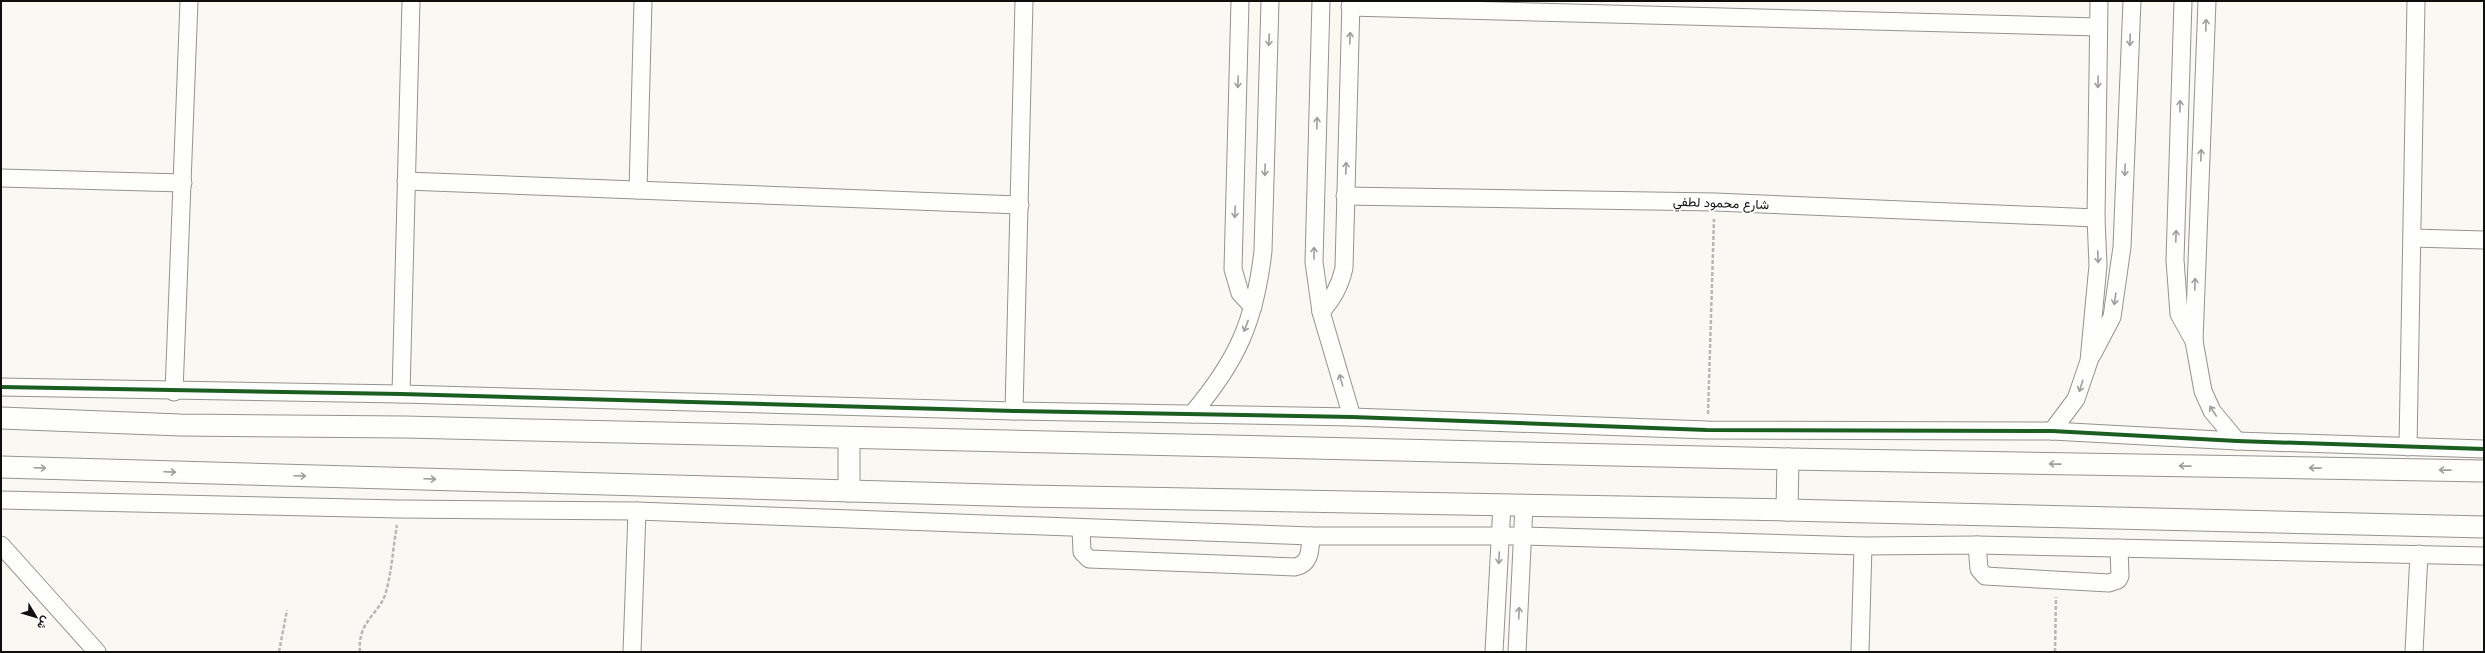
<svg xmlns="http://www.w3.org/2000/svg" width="2485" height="653" viewBox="0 0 2485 653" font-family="'Libre Baskerville',Vazirmatn,serif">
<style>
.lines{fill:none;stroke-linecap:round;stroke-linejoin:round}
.minor-casing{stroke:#949391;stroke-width:19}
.tertiary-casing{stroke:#949391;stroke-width:23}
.path{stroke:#b8b7b6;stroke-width:2.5;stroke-dasharray:4 2;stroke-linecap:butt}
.minor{stroke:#fefefd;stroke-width:17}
.tertiary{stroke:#fefefd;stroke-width:21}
.cycleway-casing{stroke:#fff;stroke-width:6}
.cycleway{stroke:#1b5e20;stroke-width:4}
.oneway{stroke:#9e9e9d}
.labels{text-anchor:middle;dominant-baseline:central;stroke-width:4;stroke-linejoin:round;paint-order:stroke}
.street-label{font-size:13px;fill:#0e0e0e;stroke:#fff}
</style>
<rect width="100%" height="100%" fill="#faf8f2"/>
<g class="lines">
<!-- minor casing -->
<g class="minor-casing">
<g id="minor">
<polyline points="1240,1 1233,269 1240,293 1253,307"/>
<polyline points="1321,1 1314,262 1321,312 1352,417"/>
<polyline points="2183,1 2175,260 2179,314 2194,341"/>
<polyline points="2207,1 2194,341 2203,391 2212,411 2237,441"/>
<polyline points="1350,7 2098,27"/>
<polyline points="1,178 183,183"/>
<polyline points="406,181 1020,205"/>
<polyline points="638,190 643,1"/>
<polyline points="1345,196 1715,202 2096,218"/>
<polyline points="2412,238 2484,240"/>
<path d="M1321,312C1333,298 1340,286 1344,268L1351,1"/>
<polyline points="2092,355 2112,317 2122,247 2132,1"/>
<polyline points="1,387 401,394 1014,411 1352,417 1707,430 2052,431 2237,441 2484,449"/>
<polyline points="174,392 189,1"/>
<polyline points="401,394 411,1"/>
<polyline points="1014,411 1024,1"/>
<path d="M1192,414C1237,361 1255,321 1263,251L1270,1"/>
<polyline points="2052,431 2076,399 2089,361 2098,265 2096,218 2099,1"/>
<polyline points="2408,447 2416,1"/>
<polyline points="1,500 399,509 637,511 1311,536 1522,536 1863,546 1977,545 2484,556"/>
<path d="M1081,529L1082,552L1089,559L1295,567C1311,564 1310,549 1311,536"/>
<polyline points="1,545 97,652"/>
<polyline points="1977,545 1979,569 1985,576 2109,583 2118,580 2120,576 2119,548"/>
<polyline points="632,652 637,511"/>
<polyline points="1494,652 1502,505"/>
<polyline points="1517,652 1524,505"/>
<polyline points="1860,652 1863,546"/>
<polyline points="2414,652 2419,554"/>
</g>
</g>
<!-- tertiary casing -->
<g class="tertiary-casing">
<g id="tertiary">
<polyline points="1,418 180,425 405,427 1788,459 2484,471"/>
<polyline points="1,467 1025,496 1787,510 2484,527"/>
<polyline points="849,491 849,438"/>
<polyline points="1787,510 1788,459"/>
</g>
</g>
<!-- path -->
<g class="path">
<polyline points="1708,414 1714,219"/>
<polyline points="279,652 287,610"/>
<path d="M360,652C357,621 380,614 386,592C392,570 393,547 397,525"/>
<polyline points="2055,652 2056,597"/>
</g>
<!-- minor -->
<use href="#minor" class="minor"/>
<!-- tertiary -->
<use href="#tertiary" class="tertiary"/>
<!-- cycleway casing -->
<g class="cycleway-casing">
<polyline id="cycleway" points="1,387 401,394 1014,411 1352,417 1707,430 2052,431 2237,441 2484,449"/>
</g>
<!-- cycleway -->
<use href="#cycleway" class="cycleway"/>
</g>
<!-- one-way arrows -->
<defs><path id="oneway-shaft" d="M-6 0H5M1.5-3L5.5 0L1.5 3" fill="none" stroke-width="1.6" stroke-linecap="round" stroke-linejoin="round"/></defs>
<g class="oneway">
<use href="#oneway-shaft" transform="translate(2206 25) rotate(-88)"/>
<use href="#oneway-shaft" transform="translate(1350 38) rotate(-88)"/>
<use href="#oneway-shaft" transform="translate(1269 40) rotate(92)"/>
<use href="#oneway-shaft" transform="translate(2130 40) rotate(92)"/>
<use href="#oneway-shaft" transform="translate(1238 82) rotate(92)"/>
<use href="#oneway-shaft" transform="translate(2098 82) rotate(91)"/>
<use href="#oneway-shaft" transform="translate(2180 106) rotate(-88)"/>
<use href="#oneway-shaft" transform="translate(1317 123) rotate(-88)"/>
<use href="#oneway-shaft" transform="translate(2201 155) rotate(-88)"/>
<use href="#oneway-shaft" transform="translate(1346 168) rotate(-88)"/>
<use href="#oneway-shaft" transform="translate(1265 170) rotate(92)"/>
<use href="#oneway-shaft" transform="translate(2125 170) rotate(92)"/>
<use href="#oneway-shaft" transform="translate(1235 212) rotate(92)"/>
<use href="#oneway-shaft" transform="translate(2176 236) rotate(-88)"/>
<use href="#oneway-shaft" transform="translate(1314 253) rotate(-90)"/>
<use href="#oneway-shaft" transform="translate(2098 257) rotate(87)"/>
<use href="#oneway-shaft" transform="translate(2195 284) rotate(-88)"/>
<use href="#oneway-shaft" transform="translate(2115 299) rotate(98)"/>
<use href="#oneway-shaft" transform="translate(1246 326) rotate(111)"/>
<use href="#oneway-shaft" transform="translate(1341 380) rotate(-106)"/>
<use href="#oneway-shaft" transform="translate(2081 386) rotate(108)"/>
<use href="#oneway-shaft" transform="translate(2213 411) rotate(-123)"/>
<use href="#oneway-shaft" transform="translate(2055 464) rotate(-179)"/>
<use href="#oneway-shaft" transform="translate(2185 466) rotate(-179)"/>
<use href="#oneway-shaft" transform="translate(40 468) rotate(2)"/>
<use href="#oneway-shaft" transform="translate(2315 468) rotate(-179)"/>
<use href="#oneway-shaft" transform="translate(2445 470) rotate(-179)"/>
<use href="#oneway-shaft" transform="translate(170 472) rotate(2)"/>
<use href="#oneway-shaft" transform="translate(300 476) rotate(2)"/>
<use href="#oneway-shaft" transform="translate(430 479) rotate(2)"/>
<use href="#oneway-shaft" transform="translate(1499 558) rotate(93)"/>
<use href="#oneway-shaft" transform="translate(1519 613) rotate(-87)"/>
</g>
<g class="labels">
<!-- street labels -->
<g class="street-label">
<text transform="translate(1721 203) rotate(2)">شارع محمود لطفي</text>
</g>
</g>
<!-- border -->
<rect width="2485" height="653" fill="none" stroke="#0e0e0e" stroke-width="4"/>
<!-- north arrow -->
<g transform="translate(36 617) rotate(128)" stroke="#ffffff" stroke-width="3" paint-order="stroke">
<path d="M0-3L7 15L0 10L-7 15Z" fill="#0e0e0e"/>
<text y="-6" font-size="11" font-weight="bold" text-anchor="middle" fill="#0e0e0e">ش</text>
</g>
</svg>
